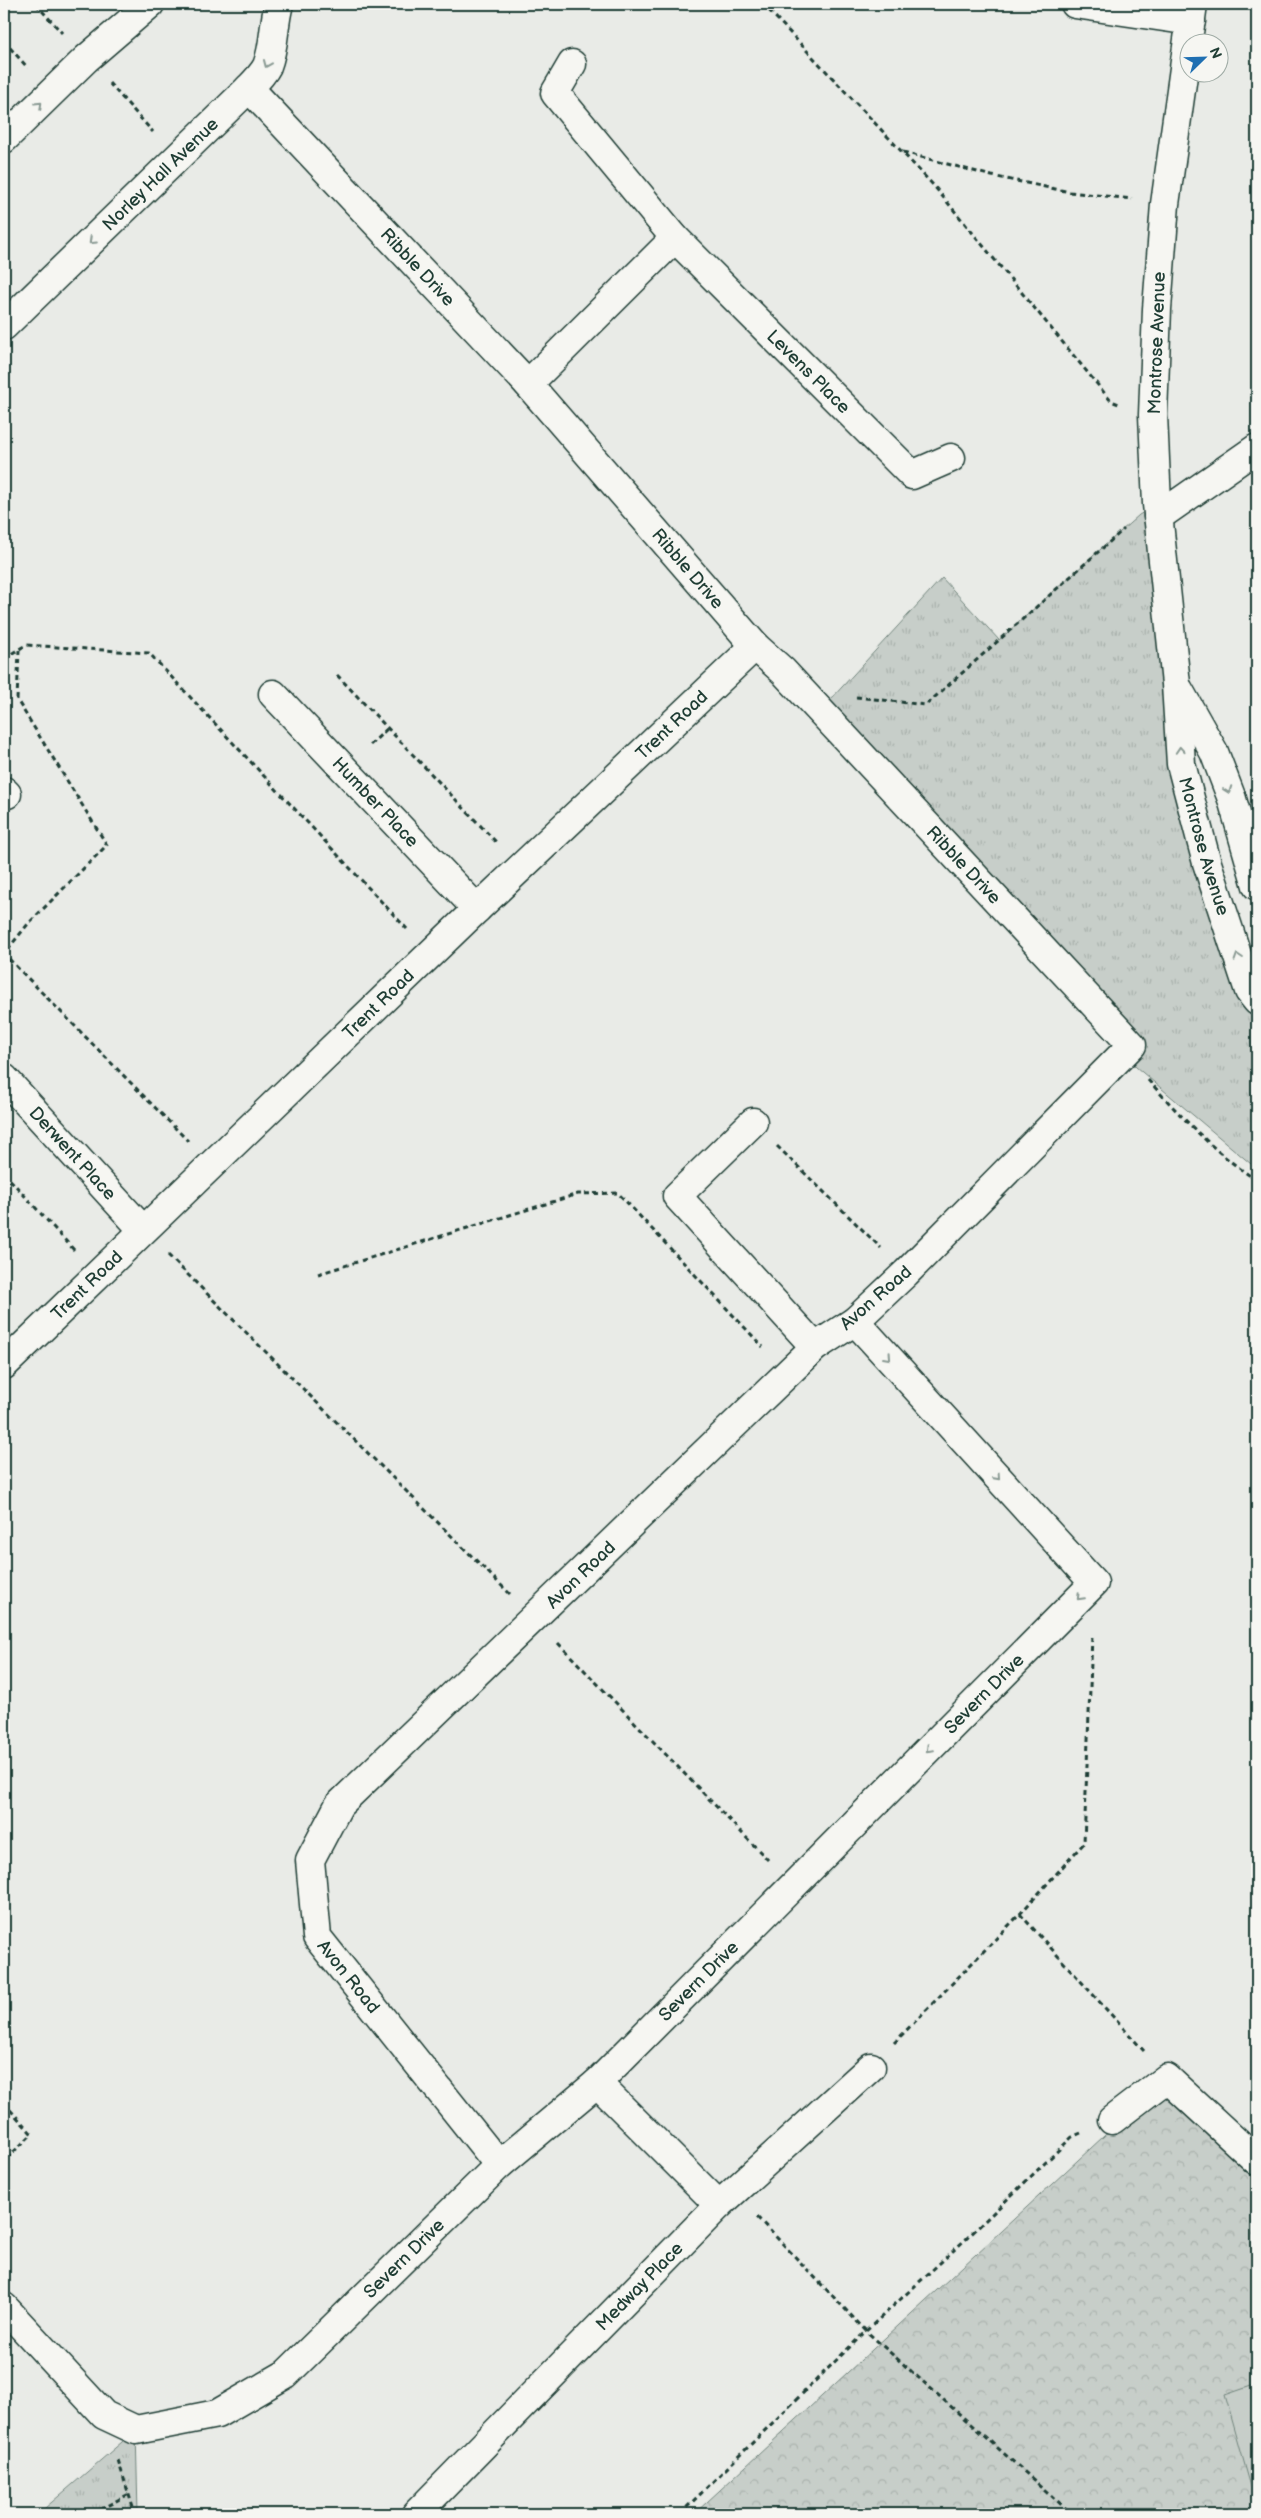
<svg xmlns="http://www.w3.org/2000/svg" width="1261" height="2518" viewBox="0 0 1261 2518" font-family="'Balsamiq Sans',sans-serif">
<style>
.grass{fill:url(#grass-tufts);stroke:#73867e}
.park{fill:url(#park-crowns);stroke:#73867e}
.pitch{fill:#c7cec9;stroke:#73867e}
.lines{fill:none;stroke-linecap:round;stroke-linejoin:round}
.street-casing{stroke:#1f3d34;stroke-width:31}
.secondary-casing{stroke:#1f3d34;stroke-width:31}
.path{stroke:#1f3d34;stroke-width:3;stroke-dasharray:5 4;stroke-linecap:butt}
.street{stroke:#f6f6f2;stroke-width:28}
.secondary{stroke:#f6f6f2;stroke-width:28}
.oneway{stroke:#8a9a93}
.labels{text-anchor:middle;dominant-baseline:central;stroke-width:4;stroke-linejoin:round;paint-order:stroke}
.street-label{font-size:18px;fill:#1f3d34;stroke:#f6f6f2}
</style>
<defs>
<pattern id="grass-tufts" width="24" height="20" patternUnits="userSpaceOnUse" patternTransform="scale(1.25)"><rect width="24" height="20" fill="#c7cec9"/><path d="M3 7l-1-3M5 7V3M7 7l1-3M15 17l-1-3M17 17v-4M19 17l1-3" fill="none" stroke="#aab2ad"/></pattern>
<pattern id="park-crowns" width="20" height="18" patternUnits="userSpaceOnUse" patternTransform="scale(1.25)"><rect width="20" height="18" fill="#c7cec9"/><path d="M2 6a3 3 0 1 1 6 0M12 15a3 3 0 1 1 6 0" fill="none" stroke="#aab2ad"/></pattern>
</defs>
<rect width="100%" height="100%" fill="#e9ebe7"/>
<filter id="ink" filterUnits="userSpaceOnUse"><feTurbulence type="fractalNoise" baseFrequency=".02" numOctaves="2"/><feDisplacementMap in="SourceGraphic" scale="10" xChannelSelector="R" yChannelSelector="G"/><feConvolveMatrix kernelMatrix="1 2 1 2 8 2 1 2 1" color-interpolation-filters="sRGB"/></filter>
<g filter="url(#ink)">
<!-- grass -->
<g class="grass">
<polygon points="1157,504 1196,856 1257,1005 1257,1169 1136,1067 820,711 942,578 999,640 1139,515"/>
<polygon points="136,2430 138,2514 38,2514"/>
</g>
<!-- park -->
<polygon class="park" points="1167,2078 1257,2157 1257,2514 694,2514"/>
<!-- pitch -->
<polygon class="pitch" points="1257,2384 1257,2508 1225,2395"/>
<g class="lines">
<!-- street casing -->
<g class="street-casing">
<g id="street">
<polyline points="1075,4 1191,21"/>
<path id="s1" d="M249,88L528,384L755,646L783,671L1132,1045L906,1273L855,1321L815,1347L339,1805L310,1860L317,1937L499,2165"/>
<path id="s2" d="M675,238L912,475L951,458"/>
<polyline points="528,384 675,238 555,93 572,64"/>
<polyline points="1158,517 1257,448"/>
<path id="s3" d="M273,694L477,909"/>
<polyline points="4,791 7,794"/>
<path id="s4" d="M4,1078L143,1230"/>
<polyline points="753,1122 677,1196 815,1347"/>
<path id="s5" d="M4,1365L477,909L755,646"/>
<polyline points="597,2083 719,2205"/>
<polyline points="1112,2120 1167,2078 1257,2161"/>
<path id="s6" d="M4,2307L104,2415L136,2430L217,2414L286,2374L499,2165L597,2083L1094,1583L855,1321"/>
<path id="s7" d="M416,2514L719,2205L871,2067"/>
</g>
</g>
<!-- secondary casing -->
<g class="secondary-casing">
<g id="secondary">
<path id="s8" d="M1193,4L1165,204L1157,309L1153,415L1157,504L1176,684L1181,764L1207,863L1249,991L1257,1001"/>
<polyline points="4,139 86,59 150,4"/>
<path id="s9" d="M4,326L249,88C255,82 263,74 267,66C275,46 273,25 279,4"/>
<polyline points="1179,690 1214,752 1232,799 1257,886"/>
</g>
</g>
<!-- path -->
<g class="path">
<polyline points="36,4 62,33"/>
<polyline points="763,4 934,186 1111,401 1119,404"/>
<polyline points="4,41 28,68"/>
<polyline points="109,83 153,132"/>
<polyline points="903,152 992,176 1070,192 1132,199"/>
<polyline points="19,650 17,700 107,845 28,924 4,954 188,1141"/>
<polyline points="4,658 26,645 149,653 407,929"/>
<polyline points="337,675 497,843"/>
<polyline points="856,697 926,705 1124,529"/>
<polyline points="370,745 388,728"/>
<path d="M1148,1080C1181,1116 1215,1154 1257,1180"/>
<polyline points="777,1146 881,1248"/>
<polyline points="4,1173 74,1250"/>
<polyline points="168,1255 510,1594"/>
<polyline points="318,1274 578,1194 618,1193 763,1347"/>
<polyline points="558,1643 769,1861"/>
<polyline points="1020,1914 1144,2051"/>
<polyline points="894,2043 1020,1914 1084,1843 1092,1636"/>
<polyline points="4,2103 32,2134 4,2161"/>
<polyline points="757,2217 866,2331 1072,2514"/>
<polyline points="118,2460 135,2514"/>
<polyline points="92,2514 129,2494"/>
<polyline points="680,2514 866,2331 966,2239 1072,2137 1081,2133"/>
</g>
<!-- street -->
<use href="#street" class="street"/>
<!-- secondary -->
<use href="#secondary" class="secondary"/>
</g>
<!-- one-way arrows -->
<defs><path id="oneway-chevron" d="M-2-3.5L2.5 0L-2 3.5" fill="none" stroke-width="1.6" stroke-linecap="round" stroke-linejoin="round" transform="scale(1.25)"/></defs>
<g class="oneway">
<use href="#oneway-chevron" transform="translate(267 64) rotate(113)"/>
<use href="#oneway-chevron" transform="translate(39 105) rotate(-44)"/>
<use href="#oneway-chevron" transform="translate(92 241) rotate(136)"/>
<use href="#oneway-chevron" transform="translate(1180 750) rotate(-94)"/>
<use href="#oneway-chevron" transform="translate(1228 790) rotate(70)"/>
<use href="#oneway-chevron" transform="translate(1238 957) rotate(-108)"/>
<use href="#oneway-chevron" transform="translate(888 1357) rotate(48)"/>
<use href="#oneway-chevron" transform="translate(997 1477) rotate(48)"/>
<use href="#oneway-chevron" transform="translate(1080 1597) rotate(135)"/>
<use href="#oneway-chevron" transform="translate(929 1749) rotate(135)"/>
</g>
</g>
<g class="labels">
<!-- street labels -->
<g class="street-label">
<text stroke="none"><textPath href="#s9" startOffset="218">Norley Hall Avenue</textPath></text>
<text stroke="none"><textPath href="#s1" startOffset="246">Ribble Drive</textPath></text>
<text transform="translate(1157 343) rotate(-88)">Montrose Avenue</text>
<text stroke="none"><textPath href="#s2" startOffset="189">Levens Place</textPath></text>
<text stroke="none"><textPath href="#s1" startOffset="651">Ribble Drive</textPath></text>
<text stroke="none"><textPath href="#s5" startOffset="925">Trent Road</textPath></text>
<text stroke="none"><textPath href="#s3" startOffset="149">Humber Place</textPath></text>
<text stroke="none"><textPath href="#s8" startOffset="849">Montrose Avenue</textPath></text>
<text stroke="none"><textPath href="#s1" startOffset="1056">Ribble Drive</textPath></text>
<text stroke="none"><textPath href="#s5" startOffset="520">Trent Road</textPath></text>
<text stroke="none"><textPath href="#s4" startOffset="102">Derwent Place</textPath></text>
<text stroke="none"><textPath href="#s5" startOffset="115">Trent Road</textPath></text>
<text transform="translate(876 1298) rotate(-41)">Avon Road</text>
<text transform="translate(581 1575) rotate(-44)">Avon Road</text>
<text stroke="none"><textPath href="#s6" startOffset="1320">Severn Drive</textPath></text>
<text stroke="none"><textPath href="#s1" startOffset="2592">Avon Road</textPath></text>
<text stroke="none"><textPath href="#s6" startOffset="915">Severn Drive</textPath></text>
<text stroke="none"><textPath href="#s6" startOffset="510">Severn Drive</textPath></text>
<text stroke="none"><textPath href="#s7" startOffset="319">Medway Place</textPath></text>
</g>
</g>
<!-- margin -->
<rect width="1261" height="2518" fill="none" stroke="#f6f6f2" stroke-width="20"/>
<rect x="10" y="10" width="1241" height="2498" fill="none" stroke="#1f3d34" stroke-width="2" filter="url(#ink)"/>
<!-- north arrow -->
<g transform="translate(1204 58) rotate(67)"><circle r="24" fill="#f6f6f2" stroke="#a0aca6"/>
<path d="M0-4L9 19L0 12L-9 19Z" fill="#1f6fb2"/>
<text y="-8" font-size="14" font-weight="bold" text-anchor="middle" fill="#1f3d34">N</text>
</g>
</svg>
